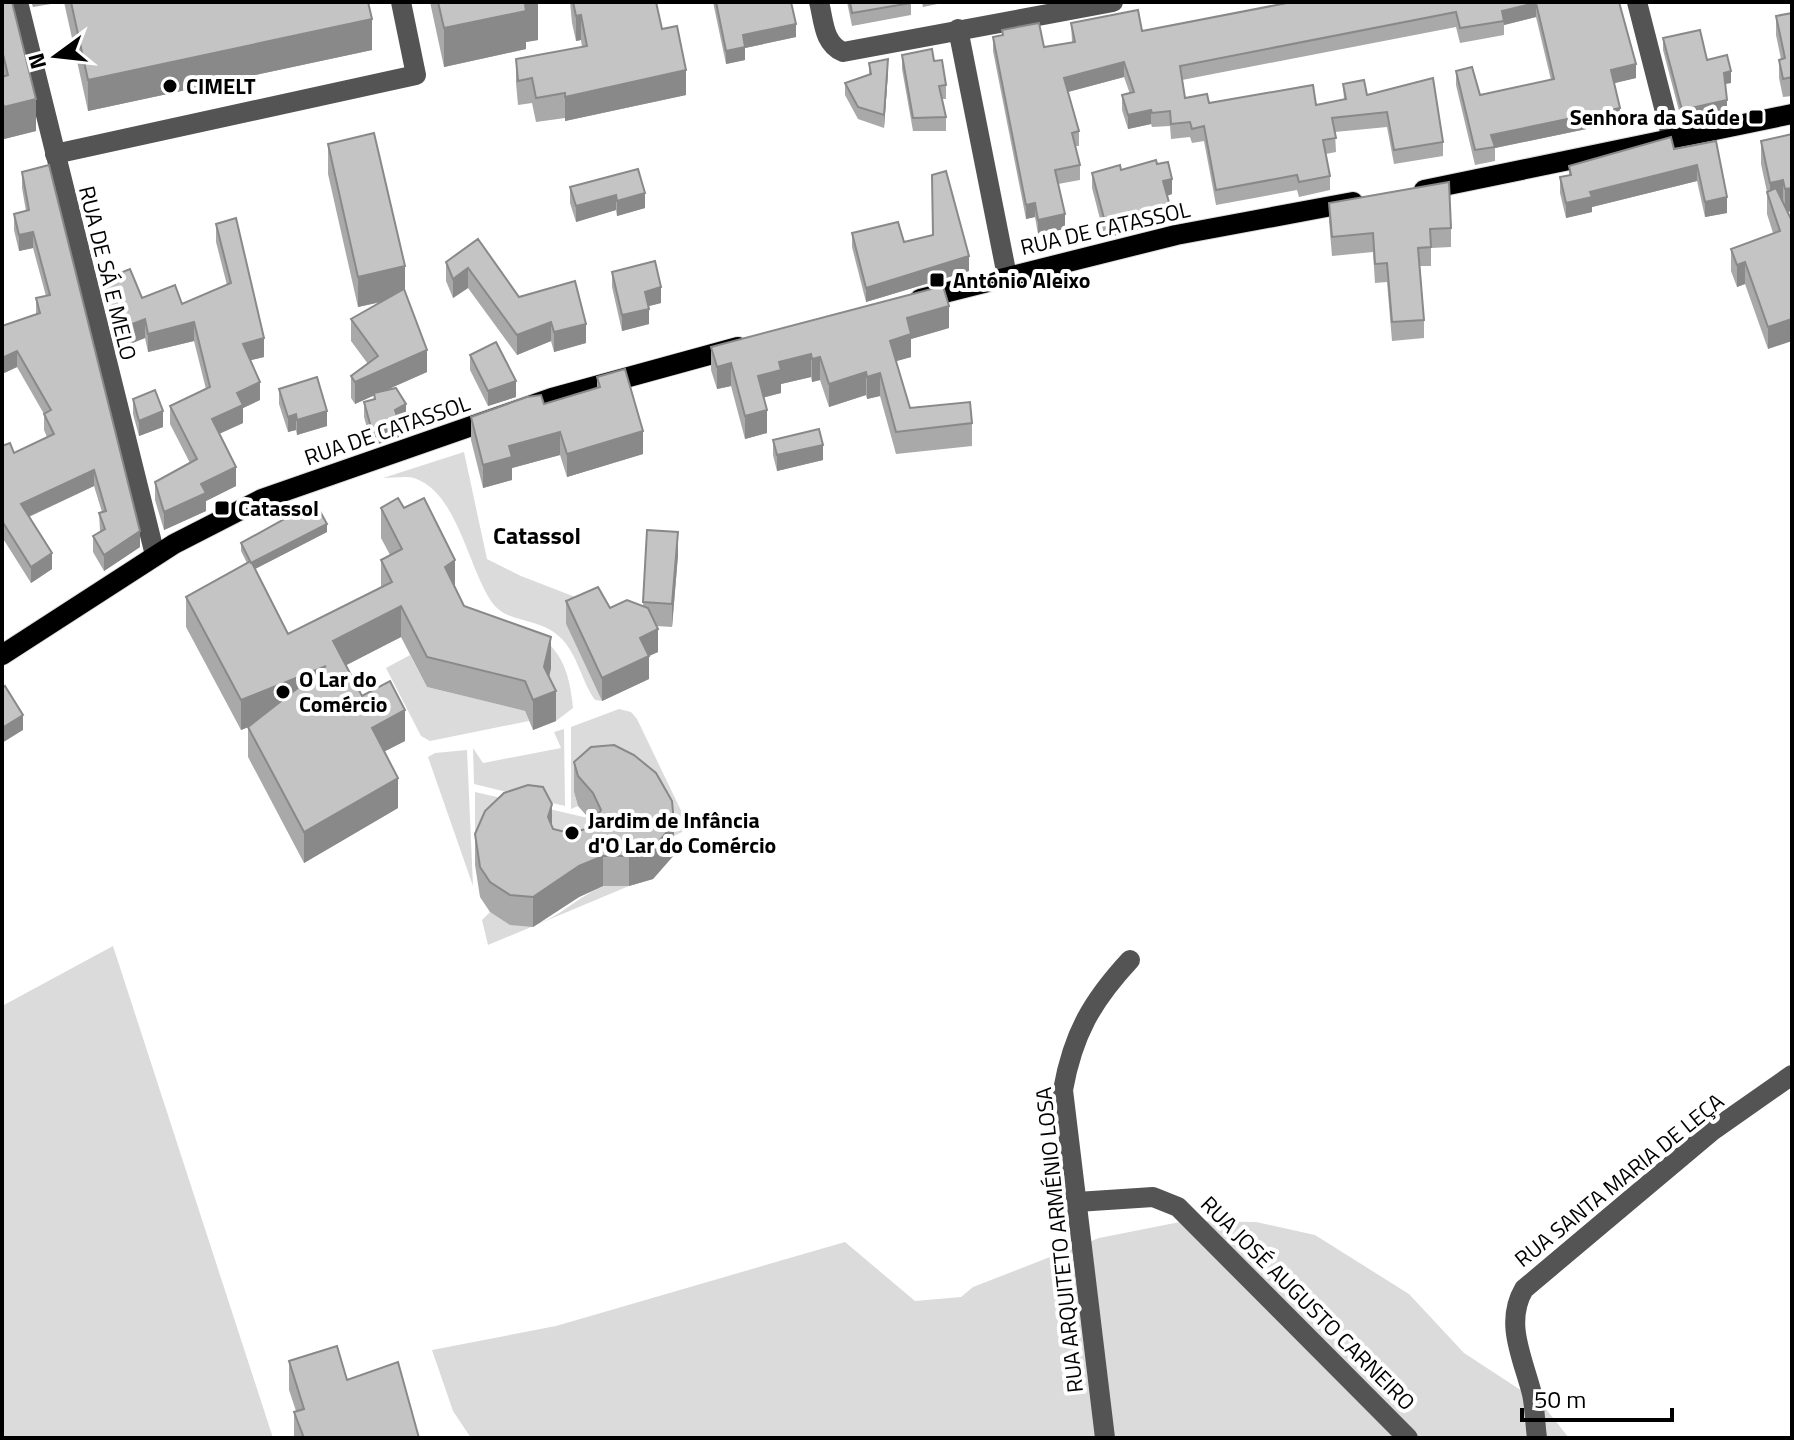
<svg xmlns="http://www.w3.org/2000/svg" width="1794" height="1440" viewBox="0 0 1794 1440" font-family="'Titillium Web',sans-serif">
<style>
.green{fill:#dbdbdb}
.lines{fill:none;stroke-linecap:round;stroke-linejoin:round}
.major-casing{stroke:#dbdbdb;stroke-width:22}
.minor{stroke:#545454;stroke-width:20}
.major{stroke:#000;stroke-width:20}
.wall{fill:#a9a9a9}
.shaded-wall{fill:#898989}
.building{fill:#c4c4c4;stroke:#898989;stroke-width:2}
.poi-dot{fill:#000;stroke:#fff;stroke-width:3}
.labels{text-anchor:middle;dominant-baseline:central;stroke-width:8;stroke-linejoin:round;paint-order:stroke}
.poi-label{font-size:22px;font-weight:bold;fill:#000;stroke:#fff;text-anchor:start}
.street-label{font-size:22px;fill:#000;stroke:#fff}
.neighbourhood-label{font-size:24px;font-weight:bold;fill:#000;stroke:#fff}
</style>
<rect width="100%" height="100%" fill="#fff"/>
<!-- green -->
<g class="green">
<path d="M464,452L487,559L521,576L609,610L566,624L602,701L595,700C580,679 577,649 555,633C537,619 508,622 494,605C468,571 459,493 414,478C405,476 392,478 383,478Z"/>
<path d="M545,640C566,659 570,681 573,708L556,721L544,698Z"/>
<polygon points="410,655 427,687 525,711 529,721 430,741 421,736 386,668"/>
<polygon points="619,709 631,712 637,719 687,823 684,831 672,837 574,792 578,806 571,809 571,727"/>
<polygon points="564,729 565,806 474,784 473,748 483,763 561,748 554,732"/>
<polygon points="467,750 473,886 428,757 435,753"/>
<polygon points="475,792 588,818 601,841 475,865"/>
<path d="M603,886H629L488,945L482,920L490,912C541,945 557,907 603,886Z"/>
<polygon points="113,946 273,1438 2,1438 2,1006"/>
<polygon points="1185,1221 1256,1222 1315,1235 1409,1294 1464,1353 1542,1404 1569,1438 471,1438 453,1411 432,1350 556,1326 845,1242 915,1301 961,1297 973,1287 1099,1238"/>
</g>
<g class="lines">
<!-- major casing -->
<g class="major-casing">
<g id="major">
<polyline points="1424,190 1792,114"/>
<polyline points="920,299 1176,235 1353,202"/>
<polyline points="2,655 174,544 262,499 552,398 738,347"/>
</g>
</g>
<!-- minor -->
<g class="minor">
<polyline points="18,2 155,555"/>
<path d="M819,2C824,21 823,43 843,52L1113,2"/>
<polyline points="1637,2 1672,139"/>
<polyline points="958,29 1007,276"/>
<polyline points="55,154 416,75 401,2"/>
<polyline points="1077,1202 1153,1197 1178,1207 1408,1438"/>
<path d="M1105,1438L1063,1090C1073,1034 1092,1001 1130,960"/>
<path d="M1537,1438C1535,1423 1535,1408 1532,1394C1523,1358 1504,1323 1524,1289L1712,1131L1792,1075"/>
</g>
<!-- major -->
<use href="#major" class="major"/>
</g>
<!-- wall -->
<g class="wall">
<polygon points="2,2 36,131 4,139 2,132"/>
<polygon points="31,2 63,2 33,7"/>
<polygon points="64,2 368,2 372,50 88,111"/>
<polygon points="430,2 538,2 538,40 526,42 526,49 444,67"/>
<polygon points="570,2 656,2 662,29 686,95 565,121 565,118 536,122 532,103 518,105 516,83 516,59 582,47 581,40 576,41 572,23"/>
<polygon points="713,2 791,2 796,37 745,48 745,60 726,64"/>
<polygon points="847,2 911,2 911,15 852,26"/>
<polygon points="922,2 947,2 923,7"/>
<polygon points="1292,2 1619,2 1636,78 1614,83 1620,122 1495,148 1495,161 1475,165 1456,85 1456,71 1480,95 1551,80 1536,17 1504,25 1504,35 1460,43 1456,27 1182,80 1185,98 1209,103 1316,105 1344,100 1343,84 1367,95 1443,142 1443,156 1394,164 1387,127 1335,132 1336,152 1326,154 1330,176 1330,190 1299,197 1297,190 1216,205 1204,141 1192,143 1190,137 1171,139 1170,126 1152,127 1151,124 1128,129 1122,110 1122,95 1130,94 1124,77 1068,92 1079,131 1079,146 1075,146 1080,165 1080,180 1058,184 1065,229 1038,234 1035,217 1026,219 993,51 993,37 1002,35 1002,30 1044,47 1072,42 1071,23 1142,31"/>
<polygon points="1792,13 1792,96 1783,97 1779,78 1779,60 1781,59 1776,35 1776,16"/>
<polygon points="1663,38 1707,60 1731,83 1725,84 1727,112 1682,122 1663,50"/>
<polygon points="902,55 934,61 946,85 946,99 942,99 946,117 946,131 913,131 902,69"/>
<polygon points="869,63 888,72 884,128 858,119 845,95 845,83 869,75"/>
<polygon points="1792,134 1792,211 1788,212 1768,349 1745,284 1737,287 1731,271 1731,249 1773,233 1767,214 1767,192 1761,164 1761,141"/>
<polygon points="1716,141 1727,213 1705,217 1697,181 1592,207 1592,212 1566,218 1560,193 1560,177 1569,175 1569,166"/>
<polygon points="328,144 405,291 427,372 386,390 406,419 399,423 399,437 372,446 364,417 364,402 374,399 374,395 355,404 351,398 351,376 368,364 351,341 351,319 382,302 358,307 328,174"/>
<polygon points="638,169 645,208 617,216 616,210 576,222 570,203 570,187"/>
<polygon points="1121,170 1172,194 1167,196 1170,221 1105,238 1092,188 1092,173"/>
<polygon points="22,172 140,547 104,571 93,552 93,536 100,531 99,513 102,512 94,486 29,517 52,569 31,583 2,537 2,446 14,453 47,437 44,430 44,414 17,367 2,374 36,314 36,298 46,296 33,248 19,251 14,230 14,214 26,211 22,188"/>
<polygon points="1329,203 1451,228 1451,247 1431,248 1431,266 1420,266 1424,320 1424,338 1392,341 1387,282 1375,283 1373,252 1332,256 1329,221"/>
<polygon points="216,224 264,357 250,360 260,400 243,408 243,423 219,434 236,486 206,501 206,511 164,530 155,500 155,482 190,463 170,424 170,406 206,389 194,341 148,352 145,338 117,349 105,298 105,279 142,298 182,304 227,285 216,242"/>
<polygon points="852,233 904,242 969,271 866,302 852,247"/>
<polygon points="478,239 519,297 586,343 554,352 551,341 517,355 468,288 453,298 446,281 446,262"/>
<polygon points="612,272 661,303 649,306 649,324 622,331 612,287"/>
<polygon points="949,328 911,339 911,357 896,361 910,408 972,423 972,446 896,454 880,396 867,399 866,395 829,407 820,380 812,382 811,377 781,384 781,393 764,397 767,433 745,439 731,386 717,389 711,370 711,347"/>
<polygon points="470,355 516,397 488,406 470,370"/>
<polygon points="597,377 643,454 567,477 560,455 512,468 512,480 483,488 471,440 471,417 544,404 597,388"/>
<polygon points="279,389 327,426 297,435 296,430 288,432 279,404"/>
<polygon points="133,399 163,427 139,436 133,414"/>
<polygon points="773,440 823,460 777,471 773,455"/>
<polygon points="381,508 455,589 464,606 551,668 549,677 556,721 533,730 525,711 427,687 401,637 346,665 362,696 405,741 384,751 398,808 304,863 248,757 248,727 241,730 186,627 186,597 247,563 241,551 241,543 327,532 255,569 288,634 381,587 381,560 390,555 381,538"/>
<polygon points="647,530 678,555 672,627 656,626 658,652 649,656 649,679 602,701 566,624 566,601 610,608 643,606"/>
<polygon points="574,762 674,855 653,879 629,886 603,886 579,897 533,927 510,925 490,912 480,897 475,865 475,834 552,826 553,829 565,832 589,829 593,823 578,806 574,792"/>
<polygon points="289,1361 347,1380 419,1438 294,1438 294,1412 296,1411 289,1390"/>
</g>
<!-- shaded-wall -->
<g class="shaded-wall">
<polygon points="534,2 538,2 538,40 526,42 526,49 444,67 444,28"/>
<polygon points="1536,3 1536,17 1504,25 1502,11"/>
<polygon points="581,15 581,40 576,41 576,16"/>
<polygon points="372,19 372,50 88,111 88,80"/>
<polygon points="796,24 796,37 745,48 745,60 726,64 726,51 743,35"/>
<polygon points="888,59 888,72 884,128 884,115"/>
<polygon points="1124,62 1124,77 1064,93 1064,78"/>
<polygon points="1636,64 1636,78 1611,84 1611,70"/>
<polygon points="686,70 686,95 565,121 565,97"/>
<polygon points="1731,71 1731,83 1724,84 1724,73"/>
<polygon points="36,99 36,131 4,139 4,107"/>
<polygon points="1727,100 1727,112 1682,122 1682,110"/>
<polygon points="1620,108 1620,122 1495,148 1491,135"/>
<polygon points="1151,110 1151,124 1128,129 1128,115"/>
<polygon points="1697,165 1697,181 1592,207 1592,212 1566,218 1566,203 1590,192"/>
<polygon points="1172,179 1172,194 1163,197 1163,181"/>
<polygon points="1783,180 1783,203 1770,203 1770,183"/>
<polygon points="1792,188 1792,211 1785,212 1785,189"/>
<polygon points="645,193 645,208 617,216 617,201"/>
<polygon points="616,195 616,210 576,222 576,206"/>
<polygon points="1727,197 1727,213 1705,217 1705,202"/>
<polygon points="1035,203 1035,217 1026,219 1026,205"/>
<polygon points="1170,206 1170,221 1105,238 1105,222"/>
<polygon points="1065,214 1065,229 1038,234 1038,220"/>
<polygon points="33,232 33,248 19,251 19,235"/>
<polygon points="969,256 969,271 866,302 866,288"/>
<polygon points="1745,262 1745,284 1737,287 1737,265"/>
<polygon points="405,266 405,296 358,307 358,277"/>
<polygon points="468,268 468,288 453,298 453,279"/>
<polygon points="661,287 661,303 645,307 645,292"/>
<polygon points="949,306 949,328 911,339 911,357 890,363 890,341 907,318"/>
<polygon points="649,309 649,324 622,331 622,315"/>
<polygon points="145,319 145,338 117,349 117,330"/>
<polygon points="1792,319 1792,341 1768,349 1768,327"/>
<polygon points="194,322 194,341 148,352 148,334"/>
<polygon points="551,322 551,341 517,355 517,335"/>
<polygon points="586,324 586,343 554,352 554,332"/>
<polygon points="264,338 264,357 243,362 243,344"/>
<polygon points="427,350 427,372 355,404 355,382"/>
<polygon points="17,351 17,367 2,374 2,358"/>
<polygon points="811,354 811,377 781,384 781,393 758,399 758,376 779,362"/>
<polygon points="820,357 820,380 812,382 812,359"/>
<polygon points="731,363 731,386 717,389 717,367"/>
<polygon points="866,372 866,395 829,407 829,384"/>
<polygon points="880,373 880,396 867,399 867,377"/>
<polygon points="516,381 516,397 488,406 488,391"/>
<polygon points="260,382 260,400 243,408 243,423 212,437 212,419 237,393"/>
<polygon points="406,404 406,419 399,423 399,437 372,446 372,431 395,410"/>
<polygon points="767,410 767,433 745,439 745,416"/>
<polygon points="163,411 163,427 139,436 139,421"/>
<polygon points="327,411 327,426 297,435 297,420"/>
<polygon points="296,414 296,430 288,432 288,417"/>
<polygon points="643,431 643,454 567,477 567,454"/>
<polygon points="560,432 560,455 512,468 512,480 483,488 483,465 509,446"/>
<polygon points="823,445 823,460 777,471 777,455"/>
<polygon points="236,467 236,486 206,501 206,511 164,530 164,512 201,484"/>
<polygon points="94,470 94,486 21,520 21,504"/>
<polygon points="327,524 327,532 251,571 251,563"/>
<polygon points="140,531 140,547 104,571 104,555"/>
<polygon points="678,532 678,555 672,627 672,604"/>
<polygon points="52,553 52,569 31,583 31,567"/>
<polygon points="455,560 455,590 445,567"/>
<polygon points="401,606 401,637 333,672 333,641"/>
<polygon points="658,629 658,652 649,656 649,679 602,701 602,678 640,638"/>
<polygon points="551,637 551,668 545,695 556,691 556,721 533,730 533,700 544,667"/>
<polygon points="326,666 326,696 241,730 241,700"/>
<polygon points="405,710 405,741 372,758 372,728"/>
<polygon points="23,715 23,730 2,743 2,728"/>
<polygon points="398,778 398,808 304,863 304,832"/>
<polygon points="552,804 552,834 548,817"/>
<polygon points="674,824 674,855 653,879 629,886 629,856"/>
<polygon points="603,856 603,886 579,897 533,927 533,897 579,866"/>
</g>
<!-- building -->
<g class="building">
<polygon points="2,2 12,2 36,99 4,107 2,100 2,77 8,75 2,50"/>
<polygon points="71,2 368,2 372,19 88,80"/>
<polygon points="438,2 534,2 525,4 526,11 444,28"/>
<polygon points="573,2 656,2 662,29 677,26 686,70 565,97 565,93 536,98 532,78 518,81 516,59 587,46 581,15 576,16"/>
<polygon points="716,2 791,2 796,24 743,35 745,47 726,51"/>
<polygon points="850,2 911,2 911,3 852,13"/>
<polygon points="1292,2 1619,2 1636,64 1611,70 1620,108 1491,135 1495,147 1475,150 1456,71 1472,67 1480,95 1554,79 1536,3 1502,11 1504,21 1460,28 1456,12 1180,66 1185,98 1207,94 1209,103 1313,85 1316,105 1346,99 1343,84 1364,80 1367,95 1433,78 1443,142 1394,150 1387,112 1332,118 1336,138 1323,140 1330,176 1299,182 1297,175 1216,190 1204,126 1192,129 1190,122 1171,124 1170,111 1152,113 1151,110 1128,115 1122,95 1134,92 1124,62 1064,78 1079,131 1072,133 1080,165 1055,170 1065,214 1038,220 1035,203 1026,205 993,37 1003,35 1002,30 1039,23 1044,47 1075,42 1071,23 1138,10 1142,31"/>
<polygon points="1792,13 1792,77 1783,79 1779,60 1785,58 1776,16"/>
<polygon points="1700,30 1707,60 1727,55 1731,71 1724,73 1727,100 1682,110 1663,38"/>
<polygon points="932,49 934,61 942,60 946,85 939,86 946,117 913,118 902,55"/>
<polygon points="888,59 884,115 858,107 845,83 871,74 869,63"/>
<polygon points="374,133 405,266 358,277 328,144"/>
<polygon points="1792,134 1792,188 1785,189 1783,180 1770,183 1761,141"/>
<polygon points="1671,137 1674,149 1716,141 1727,197 1705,202 1697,165 1590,192 1592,197 1566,203 1560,177 1571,175 1569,166"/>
<polygon points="1156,160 1157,164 1168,162 1172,179 1163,181 1170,206 1105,222 1092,173 1120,165 1121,170"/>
<polygon points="49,165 140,531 104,555 93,536 105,529 99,513 106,511 94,470 21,504 52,553 31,567 2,521 2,446 10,443 14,453 54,434 44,414 51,410 17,351 2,358 2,326 40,313 36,298 50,295 33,232 19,235 14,214 29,210 22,172"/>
<polygon points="638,169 645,193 617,201 616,195 576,206 570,187"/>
<polygon points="946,171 969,256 866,288 852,233 898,222 904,242 933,235 932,175"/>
<polygon points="1449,182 1451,228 1430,229 1431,247 1418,248 1424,320 1392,322 1387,263 1375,264 1373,233 1332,237 1329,203"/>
<polygon points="1776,188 1792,221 1792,319 1768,327 1745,262 1737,265 1731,249 1780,231 1767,192"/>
<polygon points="236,218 264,338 243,344 260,382 237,393 243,405 212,419 236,467 201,484 206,493 164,512 155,482 197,459 170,406 210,387 194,322 148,334 145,319 117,330 105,279 130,269 142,298 175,285 182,304 231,283 216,224"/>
<polygon points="478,239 519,297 575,281 586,324 554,332 551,322 517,335 468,268 453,279 446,262"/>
<polygon points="655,261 661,287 645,292 649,309 622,315 612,272"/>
<polygon points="943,286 949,306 907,318 911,334 890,341 910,408 970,402 972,423 896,432 880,373 867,377 866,372 829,384 820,357 812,359 811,354 779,362 781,370 758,376 767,410 745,416 731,363 717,367 711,347"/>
<polygon points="404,289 427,350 355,382 351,376 378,356 351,319"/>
<polygon points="496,342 516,381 488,391 470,355"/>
<polygon points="625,369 643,431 567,454 560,432 509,446 512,457 483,465 471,417 527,397 541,395 544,404 600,387 597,377"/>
<polygon points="317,377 327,411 297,420 296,414 288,417 279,389"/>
<polygon points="396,388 406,404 395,410 399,422 372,431 364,402 375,399 374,393"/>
<polygon points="155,390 163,411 139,421 133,399"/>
<polygon points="819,429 823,445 777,455 773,440"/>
<polygon points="398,498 404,508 424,498 455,560 445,567 464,606 551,637 544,667 556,691 533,700 525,681 427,657 401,606 333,641 362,696 390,681 405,710 372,728 398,778 304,832 248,727 326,666 241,700 186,597 251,561 288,634 392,582 381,560 402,549 381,508"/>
<polygon points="315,502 327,524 251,563 241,543"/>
<polygon points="647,530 678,532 672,604 643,602"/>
<polygon points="598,587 610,608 627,600 648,608 658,629 640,638 649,656 602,678 566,601"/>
<polygon points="5,686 23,715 2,728 2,688"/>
<polygon points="614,745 634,755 656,773 672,801 674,824 653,848 629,856 603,856 579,866 533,897 510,895 490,882 480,867 475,834 485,811 504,793 528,785 543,787 552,804 548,817 553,829 565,832 589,829 601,810 593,793 578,776 574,762 591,747"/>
<polygon points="337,1346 347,1380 398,1362 419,1438 304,1438 294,1412 304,1409 289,1361"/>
</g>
<!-- markers -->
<g class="poi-dot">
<circle cx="170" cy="86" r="8"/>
<rect x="1748" y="109" width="16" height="16" rx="4"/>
<rect x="929" y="272" width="16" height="16" rx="4"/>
<rect x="214" y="500" width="16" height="16" rx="4"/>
<circle cx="283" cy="692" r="8"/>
<circle cx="572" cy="833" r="8"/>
</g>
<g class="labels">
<!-- poi labels -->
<g class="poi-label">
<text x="186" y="86">CIMELT</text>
<text x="1740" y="117" text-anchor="end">Senhora da Saúde</text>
<text x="953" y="280">António Aleixo</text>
<text x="238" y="508">Catassol</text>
<text x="299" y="679">O Lar do<tspan x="299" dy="25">Comércio</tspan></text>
<text x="588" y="820">Jardim de Infância<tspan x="588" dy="25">d'O Lar do Comércio</tspan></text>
</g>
<!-- street labels -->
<g class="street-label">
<text transform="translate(1105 228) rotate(-13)">RUA DE CATASSOL</text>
<text transform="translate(108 273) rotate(76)">RUA DE SÁ E MELO</text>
<text transform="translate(387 430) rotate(-19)">RUA DE CATASSOL</text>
<text transform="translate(1619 1180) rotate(-39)">RUA SANTA MARIA DE LEÇA</text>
<text transform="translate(1059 1240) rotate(-96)">RUA ARQUITETO ARMÉNIO LOSA</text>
<text transform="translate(1308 1303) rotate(45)">RUA JOSÉ AUGUSTO CARNEIRO</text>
</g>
<!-- neighbourhood labels -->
<g class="neighbourhood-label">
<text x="537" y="535">Catassol</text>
</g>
</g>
<!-- border -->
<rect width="1794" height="1440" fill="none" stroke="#000000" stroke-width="8"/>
<!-- north arrow -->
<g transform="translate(56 56) rotate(255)" stroke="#ffffff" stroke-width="6" paint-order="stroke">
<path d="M0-6L14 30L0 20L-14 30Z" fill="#000000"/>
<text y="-12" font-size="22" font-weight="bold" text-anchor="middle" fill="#000000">N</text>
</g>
<!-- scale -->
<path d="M1522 1408v12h150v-12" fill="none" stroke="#000000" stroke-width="4"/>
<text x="1534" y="1408" font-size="24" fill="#000000" stroke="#ffffff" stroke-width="6" paint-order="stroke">50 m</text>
</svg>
